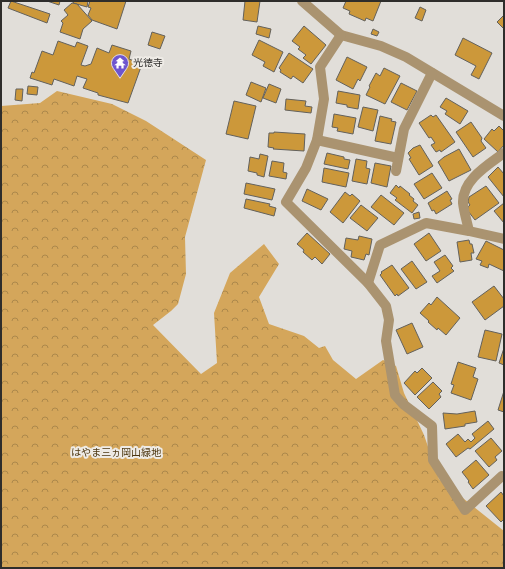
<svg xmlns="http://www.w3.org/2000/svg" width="505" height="569" viewBox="0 0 505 569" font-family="'Fira Sans','Noto Sans JP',sans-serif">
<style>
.forest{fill:url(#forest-crowns)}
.building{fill:#cc983a;stroke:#63615c}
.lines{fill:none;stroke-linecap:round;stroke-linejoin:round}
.minor{stroke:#aa9370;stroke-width:10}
.labels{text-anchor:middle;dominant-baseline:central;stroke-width:4;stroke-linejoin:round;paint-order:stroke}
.poi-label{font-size:10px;fill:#2e2d2b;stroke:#eeebe6;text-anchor:start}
.park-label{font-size:10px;fill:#4d3710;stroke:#eeebe6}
</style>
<defs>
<pattern id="forest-crowns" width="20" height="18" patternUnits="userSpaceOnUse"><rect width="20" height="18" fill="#d4a65b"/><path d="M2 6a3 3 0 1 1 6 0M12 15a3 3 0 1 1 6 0" fill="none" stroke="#ac884b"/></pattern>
</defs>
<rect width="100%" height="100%" fill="#e1ded9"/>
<!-- forest -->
<polygon class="forest" points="57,91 112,104 146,121 206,160 185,237 186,274 178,304 171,311 153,325 201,374 217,363 214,313 230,273 264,244 279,264 259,297 269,324 304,336 319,348 325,346 333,360 356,379 383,360 396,366 404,393 424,435 439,479 504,531 504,568 1,568 1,106 40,103"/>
<!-- building -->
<g class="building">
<polygon points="11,1 50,14 47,23 8,8"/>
<polygon points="47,1 60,1 59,5"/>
<polygon points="74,1 88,1 87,7 73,3"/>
<polygon points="90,1 126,1 117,29 92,20 88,15 91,8 88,7"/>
<polygon points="245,1 260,1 257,22 243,20"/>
<polygon points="346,1 381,1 373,21 366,18 365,21 349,14 350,11 343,8"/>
<polygon points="72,3 77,4 92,21 83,29 80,39 60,32 63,23 61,21 68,15 64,10"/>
<polygon points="420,7 426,10 422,21 415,18"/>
<polygon points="504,15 504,29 497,22"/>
<polygon points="258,26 271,29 269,38 256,34"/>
<polygon points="304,26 326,45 311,64 303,58 306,55 298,49 300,47 292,41"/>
<polygon points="373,29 379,32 377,36 371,34"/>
<polygon points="152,32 165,36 160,49 148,45"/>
<polygon points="463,38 492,53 479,79 471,75 476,66 455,55"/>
<polygon points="259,40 283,52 274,72 263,66 265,62 252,55"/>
<polygon points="58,41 75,47 77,42 88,46 81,65 85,66 91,64 97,48 109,53 112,45 131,51 129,59 142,64 128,103 98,95 98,93 83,88 87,79 77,76 74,86 54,79 52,85 30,78 32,72 34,73 42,51 53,55"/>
<polygon points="289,53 313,69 303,83 293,76 291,79 280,72 281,70 279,68"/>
<polygon points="347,57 367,67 360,81 358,79 353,89 336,80"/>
<polygon points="384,68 400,76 385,104 366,95 370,87 369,86 376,73 380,76"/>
<polygon points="251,82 266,88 261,102 246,95"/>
<polygon points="401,83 417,91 407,110 391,102"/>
<polygon points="269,84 281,89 276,103 263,98"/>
<polygon points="28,86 38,87 37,95 27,94"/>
<polygon points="16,89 23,89 22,101 15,100"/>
<polygon points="338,91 360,95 358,109 347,107 347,105 336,103"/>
<polygon points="446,98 468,111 460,124 445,114 447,111 440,107"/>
<polygon points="286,99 306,101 305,106 312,107 311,113 285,110"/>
<polygon points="234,101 256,106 248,139 226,134"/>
<polygon points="363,107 378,110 373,131 358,127"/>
<polygon points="334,114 356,118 353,134 337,131 338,128 332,127"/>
<polygon points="431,115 433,117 436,115 455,142 441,152 440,150 436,152 431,145 435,143 431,137 429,138 419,123"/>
<polygon points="380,116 392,119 391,121 396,122 391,144 375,141"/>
<polygon points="471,122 482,138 481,141 486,148 473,157 456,132"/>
<polygon points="499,126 504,131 504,145 498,152 484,139 492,129 494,131"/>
<polygon points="274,132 305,134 304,151 273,149 274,148 268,147 269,133 274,133"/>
<polygon points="420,145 433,166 419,175 409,159 411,158 408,153 413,148"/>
<polygon points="459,149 471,170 449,181 438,162 444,157"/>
<polygon points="327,153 344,157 344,159 350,160 348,169 324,164"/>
<polygon points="260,154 268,156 264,177 257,175 257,173 248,171 250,157 259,159"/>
<polygon points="356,159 367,161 366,168 370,169 367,184 352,181"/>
<polygon points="272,161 284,163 283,172 287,173 286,179 269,176"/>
<polygon points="375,163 391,166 387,187 371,183"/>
<polygon points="498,167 504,174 504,197 488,177"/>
<polygon points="324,168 349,173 346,187 322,182"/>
<polygon points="432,173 442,188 424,199 414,184"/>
<polygon points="246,183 275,189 272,200 244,194"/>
<polygon points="396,185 399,188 400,186 410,194 409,195 414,199 413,201 418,205 412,213 395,200 397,198 390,193"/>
<polygon points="486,186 499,203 475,220 468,211 468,207 470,205 468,202 469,197"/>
<polygon points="307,189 328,199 321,210 302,201"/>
<polygon points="447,191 452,199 450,200 452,204 436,214 434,210 432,211 428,203"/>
<polygon points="345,192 350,196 352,194 360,201 343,223 330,212"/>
<polygon points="381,195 404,213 394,225 371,207"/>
<polygon points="246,199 270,204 269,206 276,208 274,216 244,208"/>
<polygon points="504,203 504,223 494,211"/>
<polygon points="361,205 378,218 367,231 350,218"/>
<polygon points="419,212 420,218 414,219 413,214"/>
<polygon points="307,233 330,254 322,264 315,257 312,260 303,252 304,250 297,244"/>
<polygon points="429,233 441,251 426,261 414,244"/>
<polygon points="359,236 372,239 369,255 366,254 364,260 351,257 352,251 344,249 346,238 358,240"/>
<polygon points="469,240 470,244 472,244 474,253 471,253 472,260 460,262 457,242"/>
<polygon points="486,241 504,250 504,271 489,264 488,268 480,265 482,261 476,259"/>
<polygon points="445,255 453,266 451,268 454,271 437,283 432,276 440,271 434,262"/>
<polygon points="412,261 427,282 416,289 401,269"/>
<polygon points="392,265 409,288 398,296 397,294 395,296 380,275 382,273 381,272"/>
<polygon points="494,286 504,299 504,306 485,320 472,302"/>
<polygon points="437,297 460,318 446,335 438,328 437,330 428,322 429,321 420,313 429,303 431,305"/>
<polygon points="412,323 423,347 407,354 396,330"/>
<polygon points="485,330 502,334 496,361 478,357"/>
<polygon points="504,348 504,365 499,363"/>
<polygon points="458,362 476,368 473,377 478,379 471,400 451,393 454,385 451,384"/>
<polygon points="422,368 432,378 415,395 404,383 415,371 417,373"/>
<polygon points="433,382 442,391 439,394 441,397 429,409 417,397"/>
<polygon points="504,391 504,412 498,410"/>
<polygon points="475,411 477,422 465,424 465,426 445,429 443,413 457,414"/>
<polygon points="488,421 494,429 470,449 468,448 456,457 446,444 458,434 465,442 468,439 471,442 475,438 472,434"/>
<polygon points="491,438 502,451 495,457 497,460 489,467 475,451"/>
<polygon points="476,460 489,475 473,489 468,482 469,481 462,472"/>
<polygon points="501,492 504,496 504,519 501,522 486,506"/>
</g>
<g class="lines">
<!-- minor -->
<g class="minor">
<polyline points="302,1 341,35 381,46 406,57 504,116"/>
<polyline points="341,35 320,67 324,99 317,140 306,168 286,202 368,283 386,306 389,320 386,341 395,395 403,404 432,426 433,460 465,510 502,476 504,477"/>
<polyline points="317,140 398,158"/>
<path d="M504,153C488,165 462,180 463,203C464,212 467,222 469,231L504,239"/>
<polyline points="396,171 404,129 432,73"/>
<polyline points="368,283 380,245 426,223 469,231"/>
</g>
</g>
<!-- icons -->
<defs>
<g id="temple-pin" transform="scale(0.9)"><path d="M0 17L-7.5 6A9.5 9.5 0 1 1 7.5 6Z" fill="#6e55ce" stroke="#eeebe6"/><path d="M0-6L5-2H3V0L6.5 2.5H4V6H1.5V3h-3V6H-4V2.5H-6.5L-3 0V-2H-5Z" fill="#fff"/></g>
</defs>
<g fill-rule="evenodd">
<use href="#temple-pin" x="120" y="63"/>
</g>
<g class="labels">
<!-- poi labels -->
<g class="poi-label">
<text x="133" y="63">光徳寺</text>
</g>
<!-- park labels -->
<g class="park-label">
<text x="116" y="453">はやま三ヵ岡山緑地</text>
</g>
</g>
<!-- border -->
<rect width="505" height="569" fill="none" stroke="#2e2d2b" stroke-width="4"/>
</svg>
